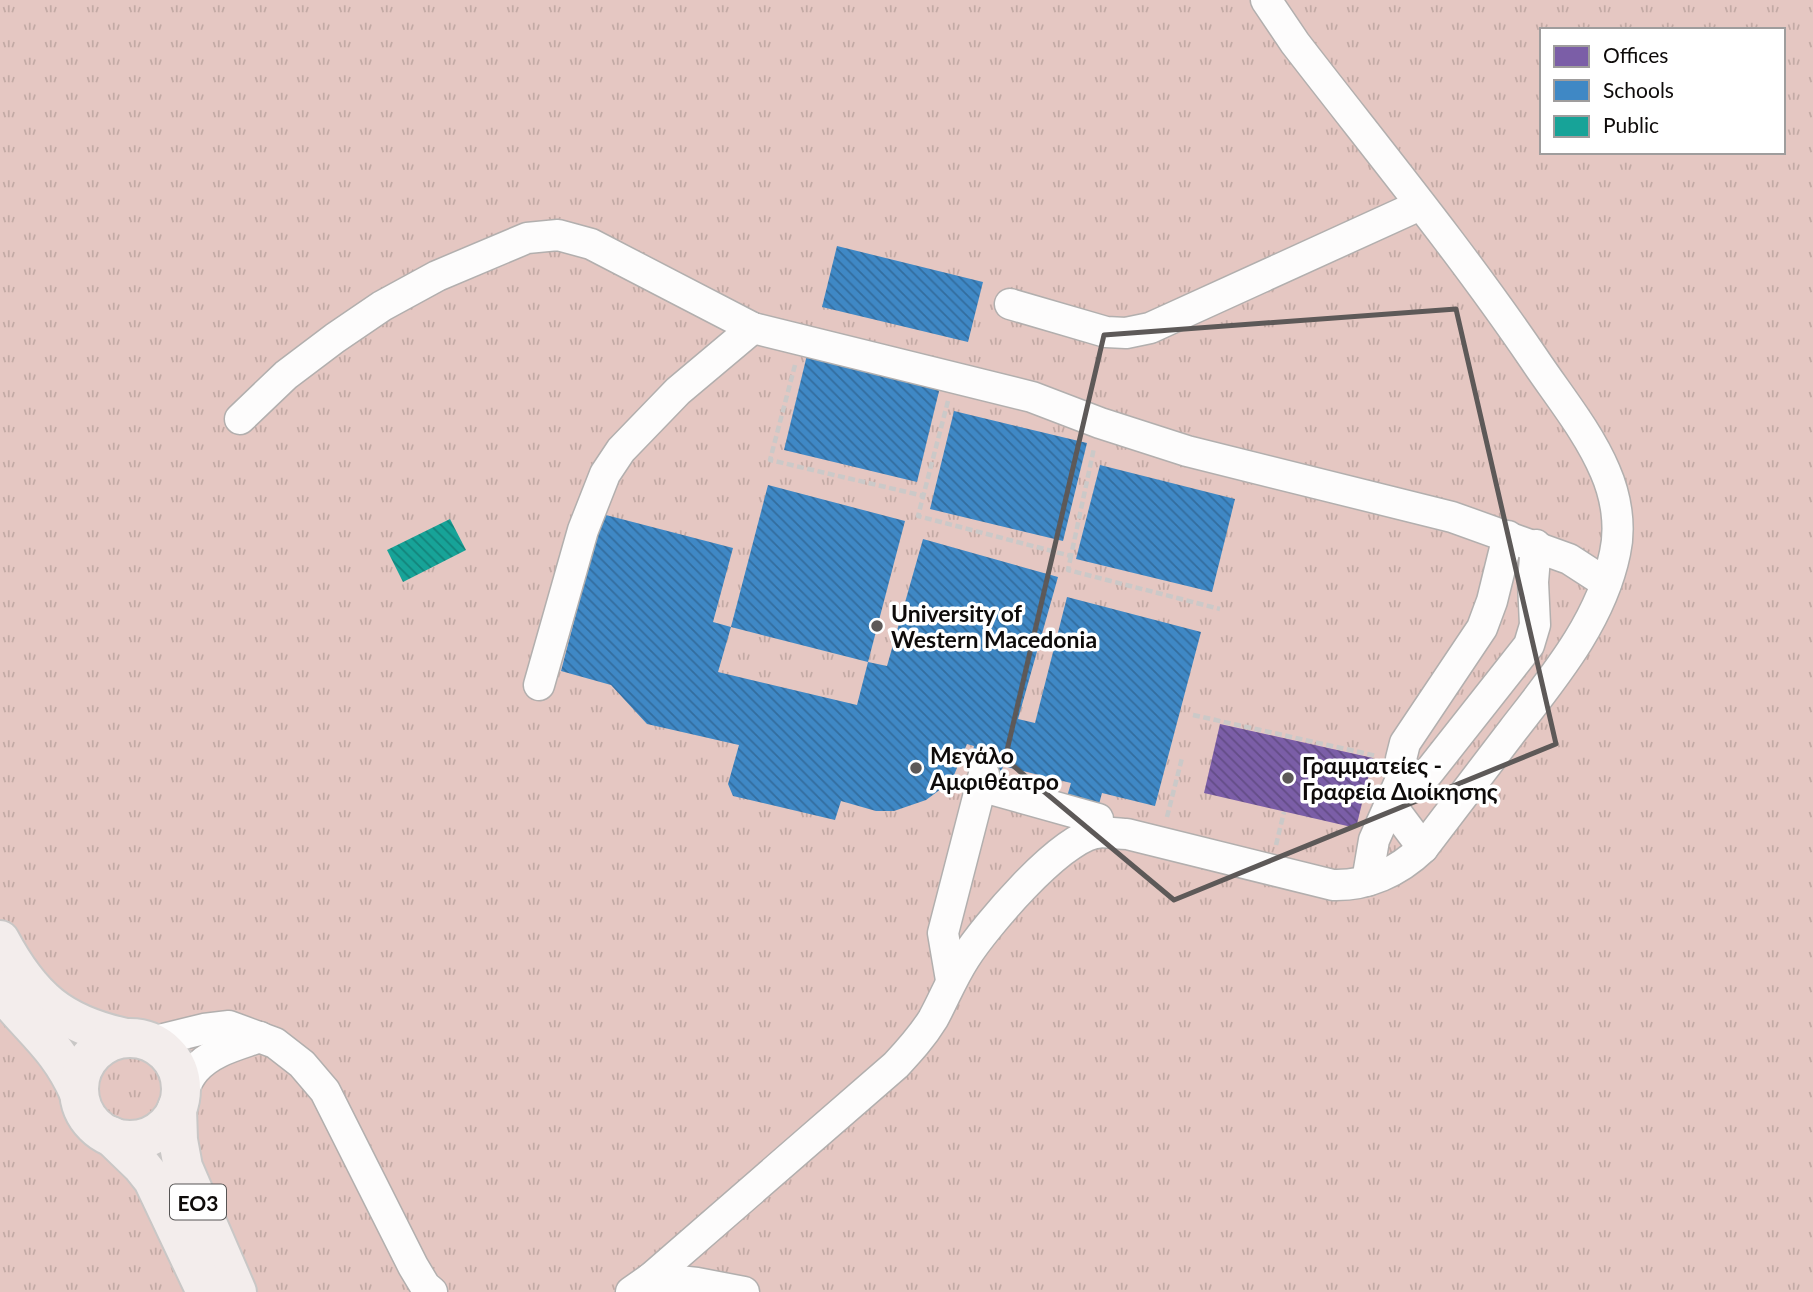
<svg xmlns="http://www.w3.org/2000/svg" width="1813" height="1292" viewBox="0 0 1813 1292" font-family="Lato,sans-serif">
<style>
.park{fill:url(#park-tufts);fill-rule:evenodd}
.offices{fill:url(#offices-back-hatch)}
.schools{fill:url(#schools-back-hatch)}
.public{fill:url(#public-back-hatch)}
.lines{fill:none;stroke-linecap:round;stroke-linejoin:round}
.minor-casing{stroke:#b2afae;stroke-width:33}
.major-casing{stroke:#c9c7c6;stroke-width:42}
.path{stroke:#cbc9c8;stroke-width:4.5;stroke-dasharray:7 3.5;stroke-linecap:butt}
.minor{stroke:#fdfcfc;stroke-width:30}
.major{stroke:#f3edec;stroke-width:38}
.marked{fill:none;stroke:#5d5958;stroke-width:5;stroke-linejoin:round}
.poi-dot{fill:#5d5958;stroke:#fff;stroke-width:2.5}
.labels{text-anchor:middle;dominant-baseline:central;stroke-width:7;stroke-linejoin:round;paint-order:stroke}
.shield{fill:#fff;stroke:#565454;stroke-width:2}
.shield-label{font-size:21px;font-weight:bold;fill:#0e0b0a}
.poi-label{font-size:23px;font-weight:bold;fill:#0e0b0a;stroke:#fff;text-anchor:start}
</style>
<defs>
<pattern id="park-tufts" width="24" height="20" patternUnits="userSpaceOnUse" patternTransform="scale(1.75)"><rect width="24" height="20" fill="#e5c7c2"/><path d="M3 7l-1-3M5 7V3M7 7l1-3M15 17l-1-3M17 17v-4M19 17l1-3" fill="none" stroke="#c3aaa5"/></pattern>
<pattern id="offices-back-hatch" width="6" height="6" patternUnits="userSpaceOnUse" patternTransform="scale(1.75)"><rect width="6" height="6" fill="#7b5ea7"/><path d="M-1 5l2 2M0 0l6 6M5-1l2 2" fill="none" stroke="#634c86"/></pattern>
<pattern id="schools-back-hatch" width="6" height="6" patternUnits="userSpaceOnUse" patternTransform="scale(1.75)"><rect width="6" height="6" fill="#3f88c5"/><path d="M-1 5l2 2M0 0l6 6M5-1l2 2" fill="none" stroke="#336d9e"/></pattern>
<pattern id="public-back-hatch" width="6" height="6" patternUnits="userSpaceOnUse" patternTransform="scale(1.75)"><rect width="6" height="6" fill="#17a398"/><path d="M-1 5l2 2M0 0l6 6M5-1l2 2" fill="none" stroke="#13837a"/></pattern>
</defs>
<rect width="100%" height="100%" fill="#efeae9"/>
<!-- park -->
<path class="park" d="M0,0H1813V1292H0ZM1542,30H1783V152H1542Z"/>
<!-- offices -->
<polygon class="offices" points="1220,724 1373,758 1356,828 1204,793"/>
<!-- schools -->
<g class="schools">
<polygon points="837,246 983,282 968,342 822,307"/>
<polygon points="807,355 940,387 917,482 784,450"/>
<polygon points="954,411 1087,443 1063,541 930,509"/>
<polygon points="1100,465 1235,499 1212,592 1076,559"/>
<polygon points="768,485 905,521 868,662 731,627"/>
<polygon points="602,514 733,548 713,622 731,627 718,672 857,705 868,662 887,666 923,539 1058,577 1018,719 1035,723 1067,597 1201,632 1155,806 1102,793 1098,808 1066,800 1071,783 1003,766 1000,777 969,770 974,746 967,744 954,775 945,786 926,800 894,811 876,811 841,801 835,820 733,796 728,784 739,745 647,724 611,685 561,671"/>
</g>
<!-- public -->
<polygon class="public" points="450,519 466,550 403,582 387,550"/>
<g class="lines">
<!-- minor casing -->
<g class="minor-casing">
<g id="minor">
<polyline points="1010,304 1106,332 1126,333 1150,328 1420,205"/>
<polyline points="240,419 286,375 335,338 382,306 437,276 527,238 558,235 591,244 753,328 1032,397 1100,423 1187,451 1452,517 1569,559 1606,583"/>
<polyline points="539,685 583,530 605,474 621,450 678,391 753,328"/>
<polyline points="1401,779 1410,781 1428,773 1529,645 1535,625 1533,582 1536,545"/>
<polyline points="980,786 1098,819 1096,833"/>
<polyline points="1390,804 1423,848"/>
<polyline points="1367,881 1374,840 1401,779 1401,759 1405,743 1482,628 1492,601 1508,536"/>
<polyline points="951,980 943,933 984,774"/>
<polyline points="151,1042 204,1029 229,1026 275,1043 302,1064 325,1091 413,1266 425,1286 432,1292"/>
<path d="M181,1094C185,1086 189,1077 195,1070C211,1051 238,1045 260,1037"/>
<polyline points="651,1278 697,1283 744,1292"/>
<path d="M631,1292L651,1278L896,1065C909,1051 922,1037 933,1019C944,999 952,978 965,958C986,925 1058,841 1095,833C1105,831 1117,834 1127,834L1333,885C1367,886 1398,872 1423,848C1453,809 1483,769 1513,730C1554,677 1601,621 1615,553C1621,526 1616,496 1605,471C1588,431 1558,395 1534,359C1460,250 1376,148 1295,43L1266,0"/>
</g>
</g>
<!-- major casing -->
<g class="major-casing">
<g id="major">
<path d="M0,940C31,998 61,1024 126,1038"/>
<path d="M0,989C30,1028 58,1045 79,1093"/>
<circle cx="130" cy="1089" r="51"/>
<polyline points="177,1108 178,1140 183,1167 237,1292"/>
<polyline points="111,1136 141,1165 153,1180 206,1292"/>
</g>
</g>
<!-- path -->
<g class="path">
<polyline points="795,365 770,460 924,496"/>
<polyline points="948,401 918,516 1071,556 1094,448"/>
<polyline points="1071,556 1068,570 1220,609"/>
<polyline points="1193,715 1377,756"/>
<polyline points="1167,817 1182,758"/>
<polyline points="1276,845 1284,812"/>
</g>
<!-- minor -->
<use href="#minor" class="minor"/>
<!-- major -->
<use href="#major" class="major"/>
</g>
<!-- marked area -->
<path class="marked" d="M1456,309L1556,744L1174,900L1005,759L1104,335Z"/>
<!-- markers -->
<g class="poi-dot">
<circle cx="877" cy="626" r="7"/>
<circle cx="916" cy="768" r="7"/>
<circle cx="1288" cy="778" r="7"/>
</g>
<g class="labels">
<!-- shield labels -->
<rect class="shield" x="170" y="1184.5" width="56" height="35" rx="5"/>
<g class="shield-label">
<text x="198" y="1202">ΕΟ3</text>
</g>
<!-- poi labels -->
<g class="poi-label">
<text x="891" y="613">University of<tspan x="891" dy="26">Western Macedonia</tspan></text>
<text x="930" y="755">Μεγάλο<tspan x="930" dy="26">Αμφιθέατρο</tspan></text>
<text x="1302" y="765">Γραμματείες -<tspan x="1302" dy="26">Γραφεία Διοίκησης</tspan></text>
</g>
</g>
<!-- legend -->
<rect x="1540" y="28" width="245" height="126" fill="#ffffff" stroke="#9f9d9d" stroke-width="2"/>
<rect x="1554" y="46" width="35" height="21" fill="#7b5ea7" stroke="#9f9d9d" stroke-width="2"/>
<text x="1603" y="63" font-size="21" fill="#0e0b0a">Offices</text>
<rect x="1554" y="80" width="35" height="21" fill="#3f88c5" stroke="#9f9d9d" stroke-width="2"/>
<text x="1603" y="98" font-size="21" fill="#0e0b0a">Schools</text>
<rect x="1554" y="116" width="35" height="21" fill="#17a398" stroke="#9f9d9d" stroke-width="2"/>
<text x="1603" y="133" font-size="21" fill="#0e0b0a">Public</text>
</svg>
